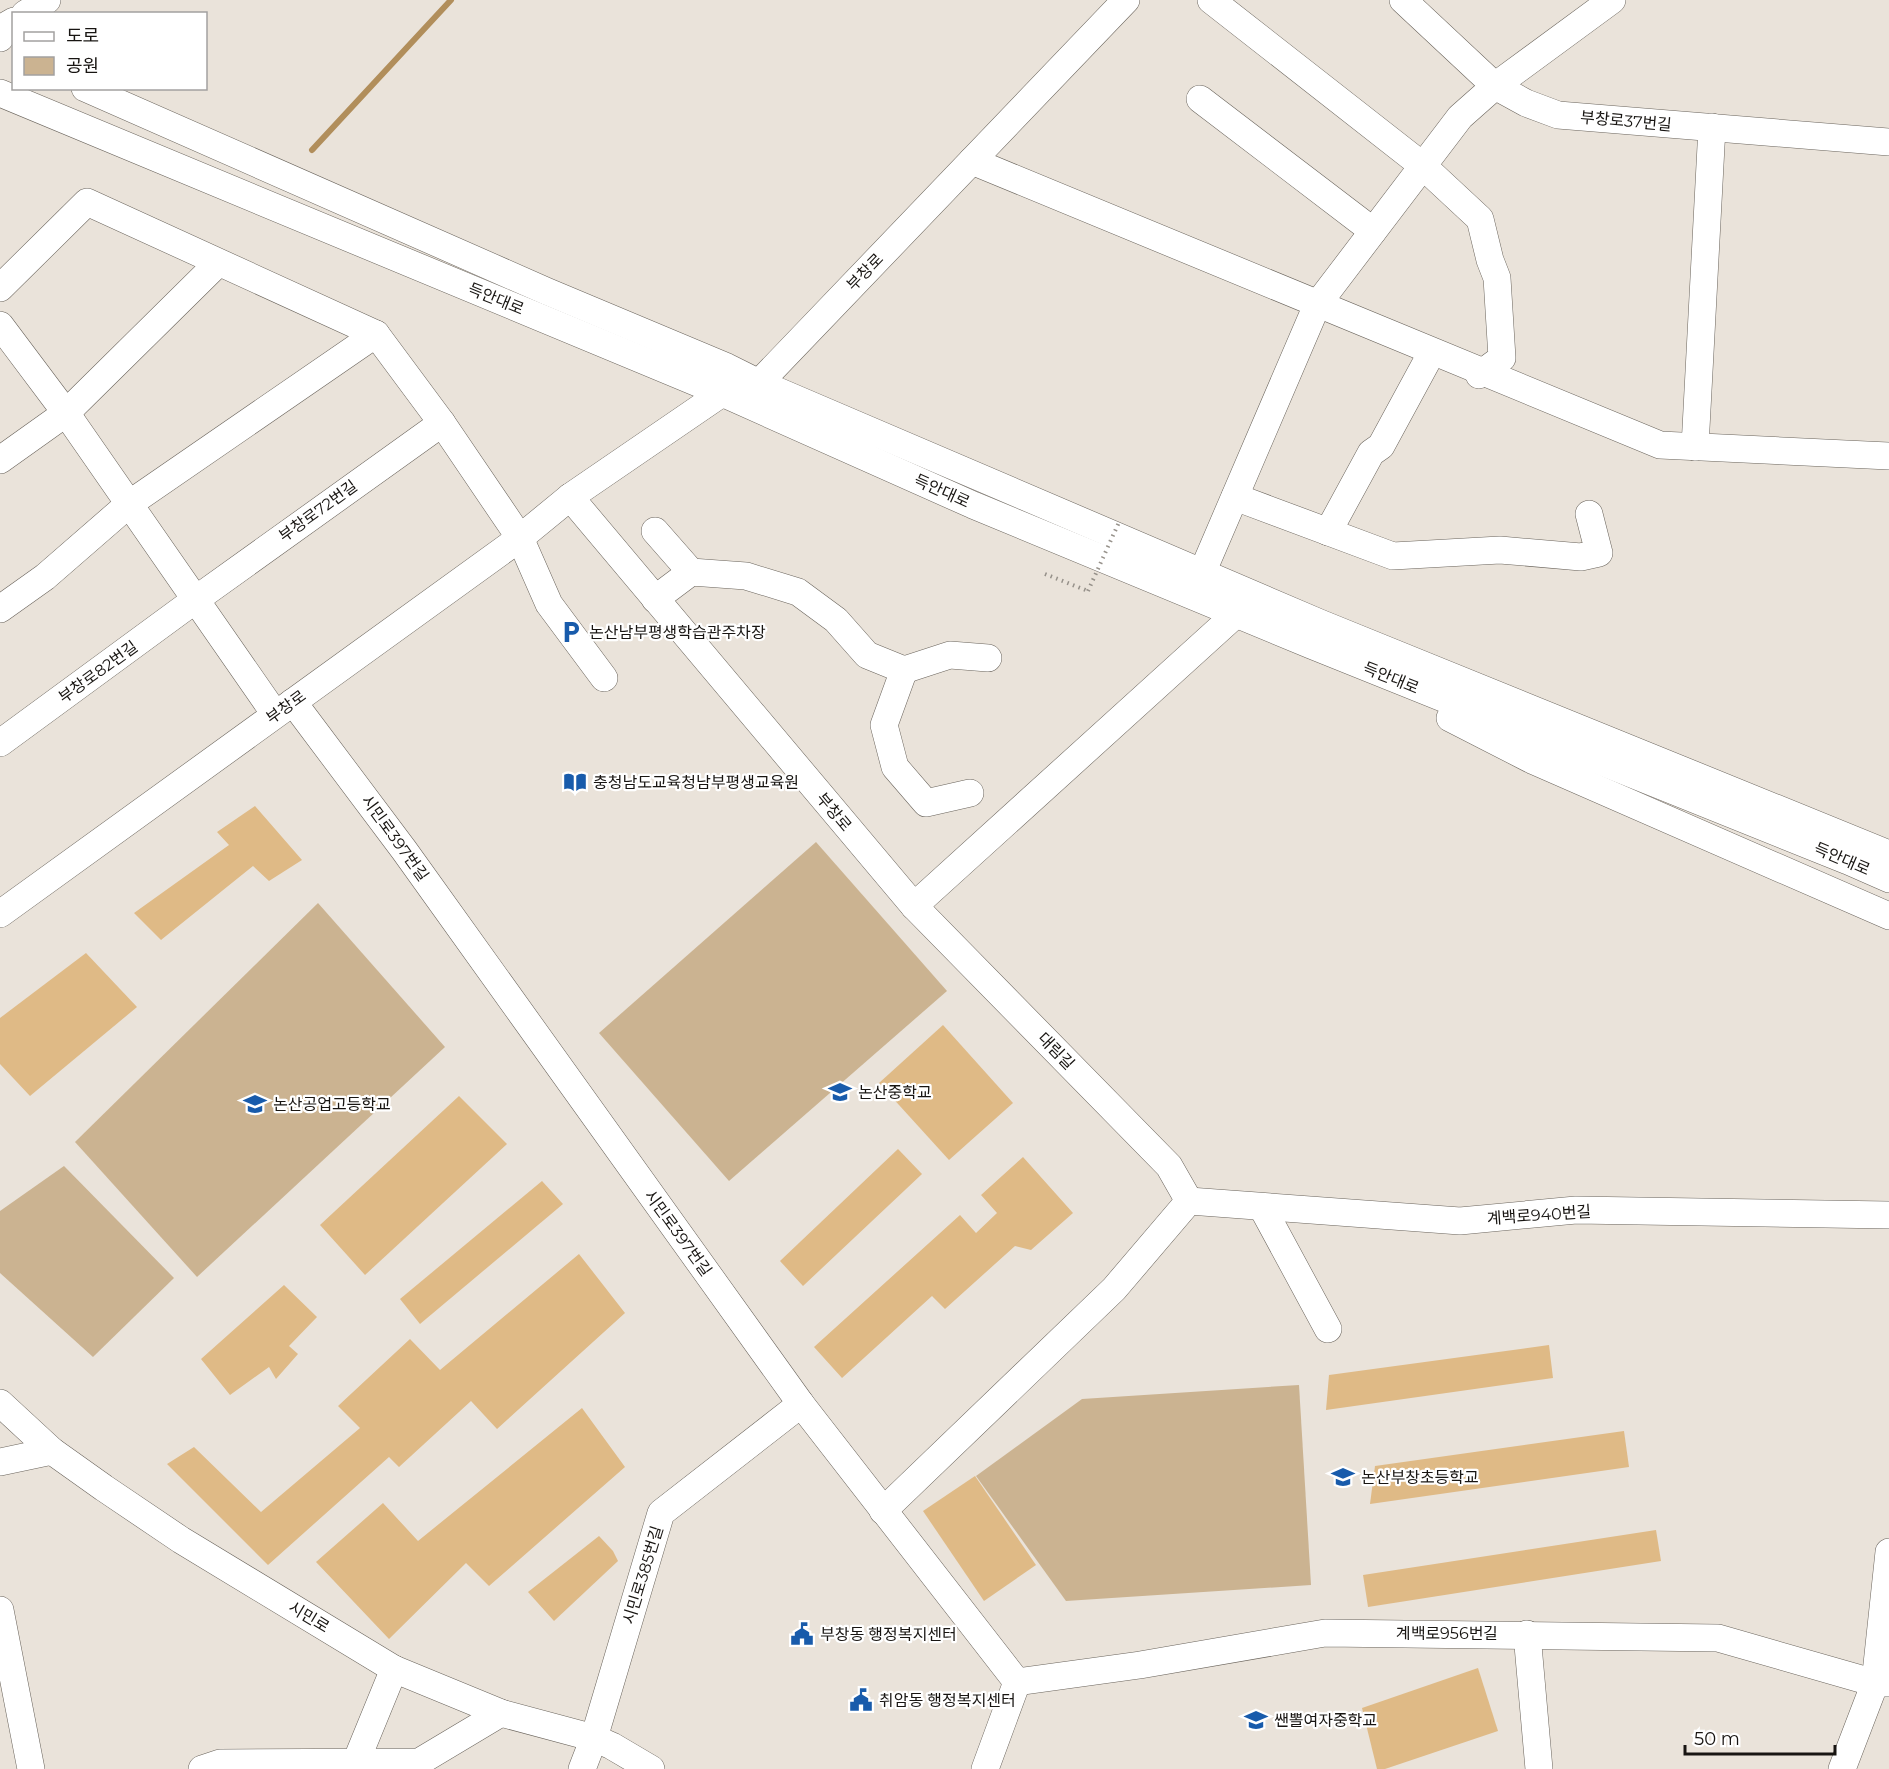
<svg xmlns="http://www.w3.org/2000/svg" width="1889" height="1769" viewBox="0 0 1889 1769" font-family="Montserrat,'Noto Sans KR',sans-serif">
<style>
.green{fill:#cbb391}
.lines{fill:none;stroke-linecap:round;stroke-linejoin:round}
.stream{stroke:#b18e5b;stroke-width:6}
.building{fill:#dfba86}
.minor-casing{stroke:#6a645c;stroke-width:28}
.path{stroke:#96918a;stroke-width:4;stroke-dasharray:1.5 4.5;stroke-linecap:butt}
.minor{stroke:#fff;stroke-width:27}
.path-bridge{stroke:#96918a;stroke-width:4;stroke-dasharray:1.5 4.5;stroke-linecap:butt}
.labels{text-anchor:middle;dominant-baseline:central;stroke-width:4.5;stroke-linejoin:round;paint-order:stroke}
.street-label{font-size:16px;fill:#181512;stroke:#fff}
.poi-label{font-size:16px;fill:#181512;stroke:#fff;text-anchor:start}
</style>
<rect width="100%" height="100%" fill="#eae3da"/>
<!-- green -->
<g class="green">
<polygon points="816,842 947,991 729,1181 599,1033"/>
<polygon points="318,903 445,1047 197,1277 75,1142"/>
<polygon points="64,1166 174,1278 93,1357 0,1273 0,1211"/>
<polygon points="1299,1385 1311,1585 1066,1601 976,1476 1082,1399"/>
</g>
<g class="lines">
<!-- stream -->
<polyline class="stream" points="312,150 451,0"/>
</g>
<!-- building -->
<g class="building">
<polygon points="255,806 302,860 269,881 253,866 161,940 134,913 229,845 217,832"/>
<polygon points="86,953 137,1007 30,1096 0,1064 0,1018"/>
<polygon points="943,1025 1013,1103 949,1160 879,1083"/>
<polygon points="459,1096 507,1144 365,1275 320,1225"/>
<polygon points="898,1149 922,1174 803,1286 780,1261"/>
<polygon points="1023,1157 1073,1213 1031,1250 1015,1246 945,1309 932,1296 842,1378 814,1347 960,1215 976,1233 997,1213 981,1195"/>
<polygon points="542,1181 563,1204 420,1324 400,1299"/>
<polygon points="579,1254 625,1313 497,1429 471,1401 399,1467 389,1457 268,1565 167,1464 194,1447 261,1512 360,1428 338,1406 410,1339 440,1370"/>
<polygon points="284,1285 317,1317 289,1346 298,1354 276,1379 269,1367 230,1395 201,1359"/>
<polygon points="1549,1345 1553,1378 1326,1410 1329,1375"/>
<polygon points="582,1408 625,1467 489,1586 466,1563 389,1639 316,1562 383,1503 418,1541"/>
<polygon points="1624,1431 1629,1467 1370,1504 1375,1466"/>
<polygon points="975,1476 1036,1565 984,1601 923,1511"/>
<polygon points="1656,1530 1661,1561 1368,1607 1363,1575"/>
<polygon points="599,1536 613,1551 618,1561 554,1621 528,1592"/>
<polygon points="1478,1668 1498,1731 1385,1769 1377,1769 1362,1708"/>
</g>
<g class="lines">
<!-- minor casing -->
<g class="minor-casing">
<g id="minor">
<polyline points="1211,0 1423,166 1480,219 1490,260 1497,278 1502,358 1479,375"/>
<polyline points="1403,0 1495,86 1526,103 1558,115 1889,142"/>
<polyline points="25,14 47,0"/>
<polyline points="0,38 7,25 14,21"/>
<polyline points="85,88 546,291 727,367 759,383 1320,623 1889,854"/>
<polyline points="0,93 722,393 973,505 1311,645 1848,861 1889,879"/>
<polyline points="1200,99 1373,231"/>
<polyline points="972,161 1660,445 1889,456"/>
<polyline points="0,288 87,202 376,334 442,423 520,538 549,604 604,678"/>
<polyline points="0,325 66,413 275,714"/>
<polyline points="1695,447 1712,127"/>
<polyline points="0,460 66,413 218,263"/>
<polyline points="570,497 914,906 1169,1166 1189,1201 1114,1289 883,1511"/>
<polyline points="1235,497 1393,556 1500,550 1581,557 1599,553 1589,514"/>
<polyline points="655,531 691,572"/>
<polyline points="1328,532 1371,453 1381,446 1432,352"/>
<polyline points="1202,573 1317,305 1460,117 1495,86 1612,0"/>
<polyline points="655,599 691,572 746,576 798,592 836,620 867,655 904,670 884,725 895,767 926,803 970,793"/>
<polyline points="0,609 45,577 129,504 376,334"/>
<polyline points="904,670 950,655 988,658"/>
<polyline points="293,702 404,850 801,1404 1017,1682"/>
<polyline points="1450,718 1534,761 1889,916"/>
<polyline points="0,743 195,600 442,423"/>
<polyline points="914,906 1236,614"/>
<polyline points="0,914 520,538 570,497 722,393 759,383 1126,0"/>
<polyline points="1189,1201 1460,1221 1576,1210 1889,1215"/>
<polyline points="1262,1207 1328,1329"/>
<polyline points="0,1403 52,1451 104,1488 181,1540 394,1669 501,1713 594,1738 612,1746 651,1769"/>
<polyline points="0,1462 52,1451"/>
<polyline points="0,1610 31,1769"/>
<polyline points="1527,1634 1539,1769"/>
<polyline points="1017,1682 1140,1665 1325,1633 1718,1638 1875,1683 1889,1683"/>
<polyline points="202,1769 220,1763 419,1762 501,1713"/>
<polyline points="353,1769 394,1669"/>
<polyline points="582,1769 594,1738 661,1513 801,1404"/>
<polyline points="985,1769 1017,1682"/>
<polyline points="1842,1769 1875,1683 1889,1552"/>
</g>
</g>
<!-- path -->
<polyline class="path" points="1045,574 1088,591"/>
<!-- minor -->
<use href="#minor" class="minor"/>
<!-- path-bridge -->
<polyline class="path-bridge" points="1088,591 1120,520"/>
</g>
<!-- icons -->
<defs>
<g id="parking-bare" transform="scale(1.8)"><path d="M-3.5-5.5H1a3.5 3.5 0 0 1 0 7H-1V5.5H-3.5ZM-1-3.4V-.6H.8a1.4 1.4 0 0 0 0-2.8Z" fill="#185bab" stroke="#fff" stroke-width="2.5" paint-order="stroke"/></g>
<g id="library-bare" transform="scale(1.8)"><path d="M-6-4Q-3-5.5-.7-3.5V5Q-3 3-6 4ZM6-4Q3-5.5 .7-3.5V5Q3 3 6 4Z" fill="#185bab" stroke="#fff" stroke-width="2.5" paint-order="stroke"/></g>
<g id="school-bare" transform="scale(1.8)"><path d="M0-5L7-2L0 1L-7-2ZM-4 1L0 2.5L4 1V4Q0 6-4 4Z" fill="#185bab" stroke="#fff" stroke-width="2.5" paint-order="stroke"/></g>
<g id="civic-bare" transform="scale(1.8)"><path d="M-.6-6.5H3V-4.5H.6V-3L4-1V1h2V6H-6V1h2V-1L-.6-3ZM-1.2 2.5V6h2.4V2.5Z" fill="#185bab" stroke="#fff" stroke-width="2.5" paint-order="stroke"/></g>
</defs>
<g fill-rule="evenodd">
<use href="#parking-bare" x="571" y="632"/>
<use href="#library-bare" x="575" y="782"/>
<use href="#school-bare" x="840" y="1092"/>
<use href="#school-bare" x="255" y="1104"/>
<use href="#school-bare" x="1343" y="1477"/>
<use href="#civic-bare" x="802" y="1634"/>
<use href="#civic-bare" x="861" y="1700"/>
<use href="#school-bare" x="1256" y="1720"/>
</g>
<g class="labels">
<!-- street labels -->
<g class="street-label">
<text transform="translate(1626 121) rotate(5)">부창로37번길</text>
<text transform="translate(865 272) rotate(-46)">부창로</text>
<text transform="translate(496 299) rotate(22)">득안대로</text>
<text transform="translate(942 491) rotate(24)">득안대로</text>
<text transform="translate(318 511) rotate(-36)">부창로72번길</text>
<text transform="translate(98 672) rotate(-36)">부창로82번길</text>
<text transform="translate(1391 678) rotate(22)">득안대로</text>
<text transform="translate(286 707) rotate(-36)">부창로</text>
<text transform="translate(834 812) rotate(50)">부창로</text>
<text transform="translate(395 838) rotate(54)">시민로397번길</text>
<text transform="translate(1842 859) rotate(23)">득안대로</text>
<text transform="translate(1056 1051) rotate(46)">대림길</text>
<text transform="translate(1539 1215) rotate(-4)">계백로940번길</text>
<text transform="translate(678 1233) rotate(54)">시민로397번길</text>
<text transform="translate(643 1575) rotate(-73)">시민로385번길</text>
<text transform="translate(309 1617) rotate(31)">시민로</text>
<text x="1447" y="1633">계백로956번길</text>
</g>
<!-- poi labels -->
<g class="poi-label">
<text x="589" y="632">논산남부평생학습관주차장</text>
<text x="593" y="782">충청남도교육청남부평생교육원</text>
<text x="858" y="1092">논산중학교</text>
<text x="273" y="1104">논산공업고등학교</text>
<text x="1361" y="1477">논산부창초등학교</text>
<text x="820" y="1634">부창동 행정복지센터</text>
<text x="879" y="1700">취암동 행정복지센터</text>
<text x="1274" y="1720">쌘뽈여자중학교</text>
</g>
</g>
<!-- legend -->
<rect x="12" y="12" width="195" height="78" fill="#ffffff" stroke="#a3a1a0" stroke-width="1.5"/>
<rect x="24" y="32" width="30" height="9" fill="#ffffff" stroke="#a3a1a0" stroke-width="1.5"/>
<text x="66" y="42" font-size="18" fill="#181512">도로</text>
<rect x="24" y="57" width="30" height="18" fill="#cbb391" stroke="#a3a1a0" stroke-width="1.5"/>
<text x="66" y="72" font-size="18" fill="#181512">공원</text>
<!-- scale -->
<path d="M1685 1745v9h150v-9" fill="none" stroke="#181512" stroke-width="3"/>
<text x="1694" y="1745" font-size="18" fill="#181512" stroke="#ffffff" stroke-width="4.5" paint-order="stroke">50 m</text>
</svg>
